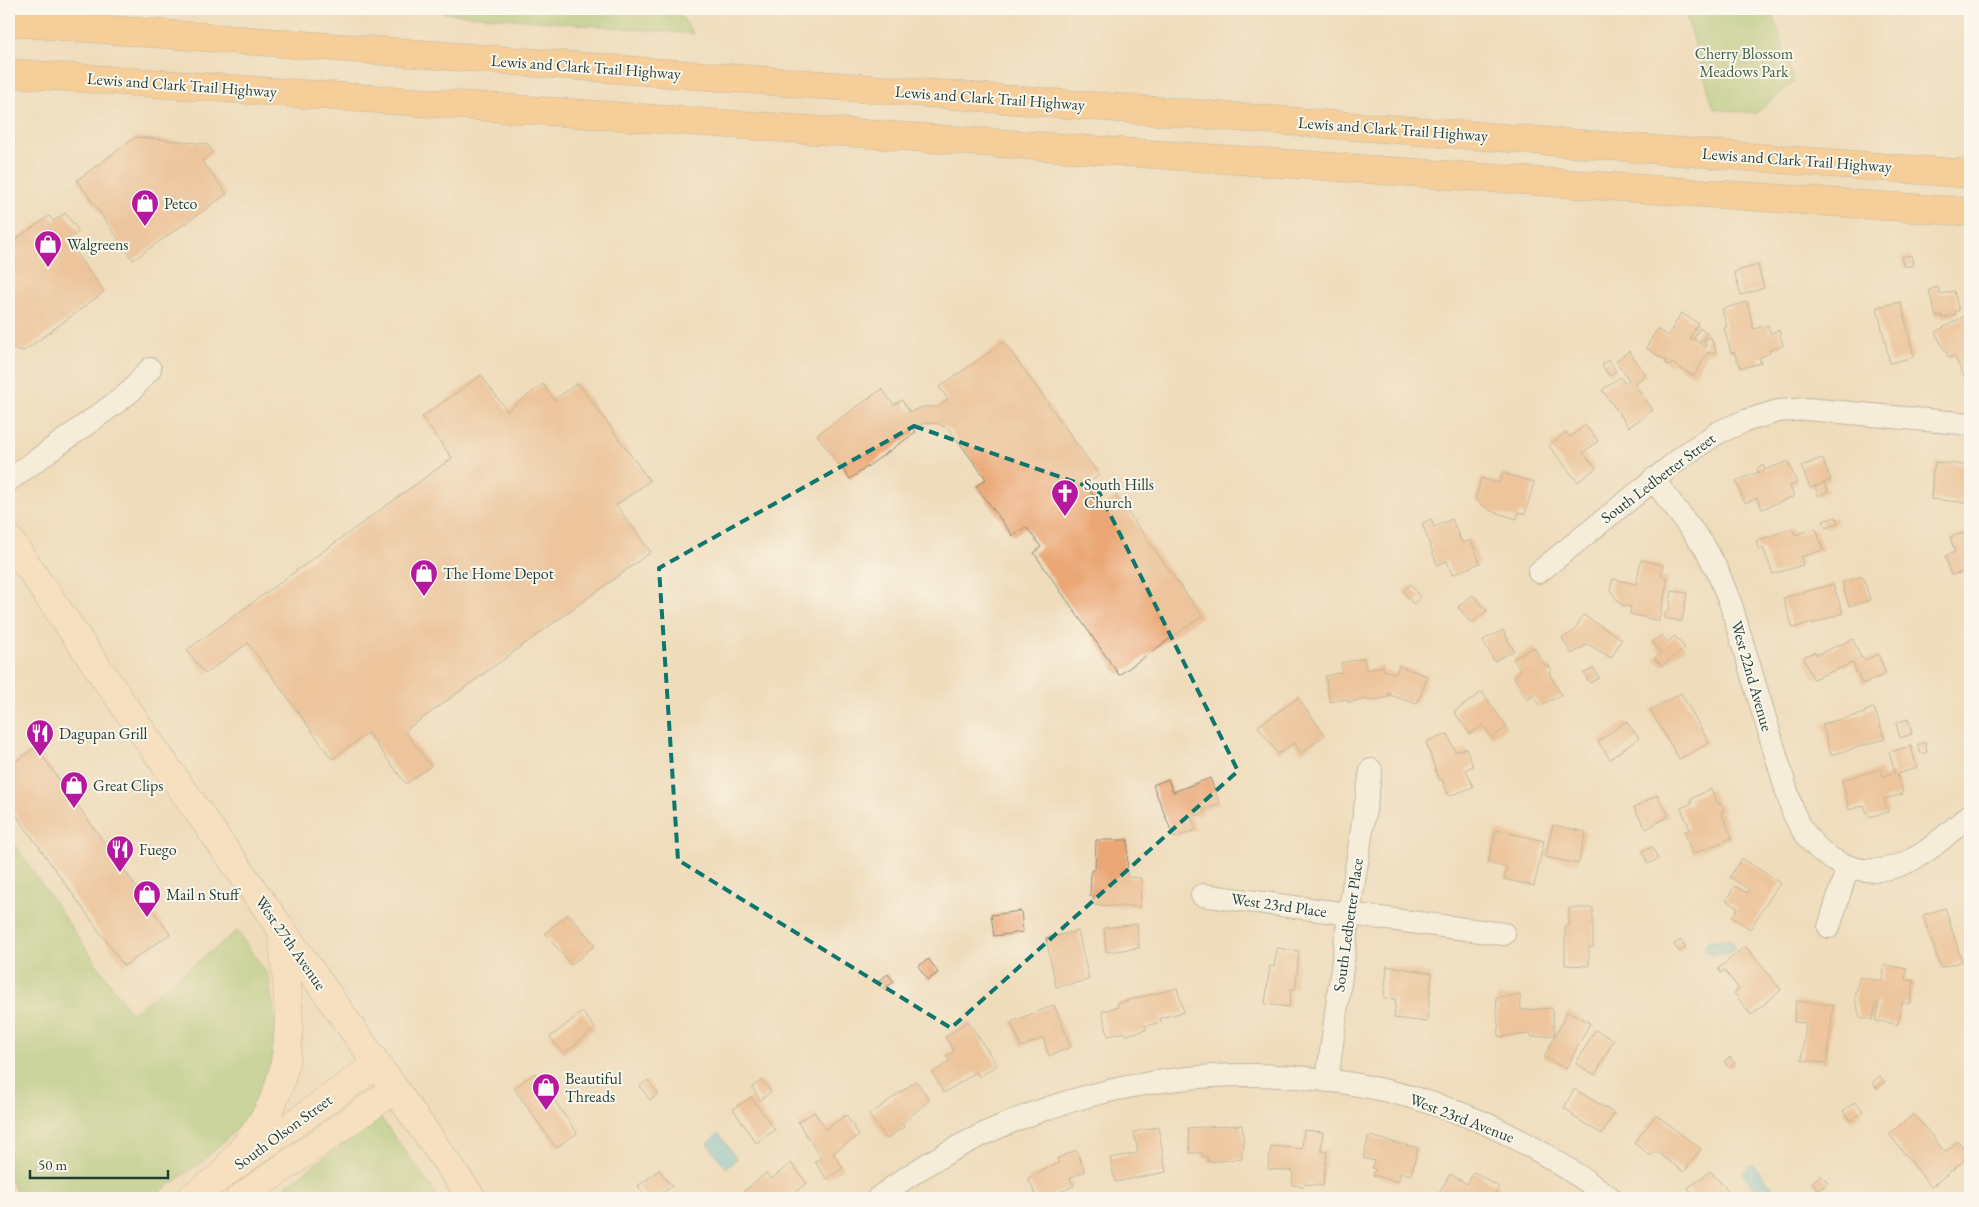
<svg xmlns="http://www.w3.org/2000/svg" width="1979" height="1207" viewBox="0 0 1979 1207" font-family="'EB Garamond',serif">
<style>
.green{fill:#9fc975;stroke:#5f8354}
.water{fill:#5bc0d8;stroke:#3d7e86}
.building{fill:#eba776}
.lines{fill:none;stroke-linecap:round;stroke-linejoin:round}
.street-casing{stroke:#878c78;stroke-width:24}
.secondary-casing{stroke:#878c78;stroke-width:29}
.highway-casing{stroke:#878c78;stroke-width:29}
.street{stroke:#fff;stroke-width:22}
.secondary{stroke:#fee4c6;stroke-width:28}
.highway{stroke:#fdbc70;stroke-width:28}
.marked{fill:none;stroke:#0f766e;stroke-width:4;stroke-dasharray:10 6;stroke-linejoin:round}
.labels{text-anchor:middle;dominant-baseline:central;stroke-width:4;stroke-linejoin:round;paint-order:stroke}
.park-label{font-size:16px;fill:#3f6044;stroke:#fbf7ec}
.street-label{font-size:16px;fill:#1f3d34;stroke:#fbf7ec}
.poi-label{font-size:16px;fill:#1f3d34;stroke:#fbf7ec;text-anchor:start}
</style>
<rect width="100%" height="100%" fill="#fbf7ec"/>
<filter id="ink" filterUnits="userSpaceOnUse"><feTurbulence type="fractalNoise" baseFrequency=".02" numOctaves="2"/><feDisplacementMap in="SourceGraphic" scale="10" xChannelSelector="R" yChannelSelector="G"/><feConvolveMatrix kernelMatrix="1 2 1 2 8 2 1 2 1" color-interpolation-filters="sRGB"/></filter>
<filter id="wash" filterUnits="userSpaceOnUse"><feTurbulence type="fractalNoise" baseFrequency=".0096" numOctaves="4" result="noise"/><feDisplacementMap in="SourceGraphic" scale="20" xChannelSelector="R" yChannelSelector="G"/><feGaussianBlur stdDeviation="1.12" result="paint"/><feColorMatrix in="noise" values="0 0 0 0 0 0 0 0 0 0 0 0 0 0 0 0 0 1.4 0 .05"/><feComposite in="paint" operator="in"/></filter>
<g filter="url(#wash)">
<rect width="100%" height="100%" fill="#efdcbb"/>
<!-- green -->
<g class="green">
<polygon points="444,9 676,9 694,34 443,13"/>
<polygon points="1684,9 1771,9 1794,82 1756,113 1714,109"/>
<polygon points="9,837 131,1014 237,931 269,977 276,1029 270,1071 245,1121 203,1161 151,1198 22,1198 9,1180"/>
<polygon points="380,1117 439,1198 269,1198"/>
</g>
<!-- water -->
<g class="water">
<path d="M1727,939C1731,941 1732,941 1734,944C1737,956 1717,954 1710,955L1705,950V945L1708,942Z"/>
<polygon points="719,1134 737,1159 726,1168 707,1143"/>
<polygon points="1753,1164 1774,1189 1762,1198 1742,1173"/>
</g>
<g id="blocks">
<!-- building -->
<g class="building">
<polygon points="136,137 207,144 213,152 202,161 227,194 133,260 77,180"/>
<rect x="9" y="140" width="5" height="13"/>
<polygon points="65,213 79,231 67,241 104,292 24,351 10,348 9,244 49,216 54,221"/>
<polygon points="1911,255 1913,265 1904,267 1901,257"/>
<polygon points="1758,265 1764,288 1741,295 1734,272"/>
<polygon points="1938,287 1940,294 1954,291 1959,311 1955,312 1956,315 1943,318 1942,315 1936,317 1929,290"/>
<polygon points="1747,302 1754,329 1768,325 1770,333 1779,330 1783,346 1769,350 1770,353 1759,358 1761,363 1741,368 1734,352 1731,353 1724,328 1727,327 1722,309"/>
<polygon points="1901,302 1914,357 1890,363 1877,307"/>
<polygon points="1681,313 1698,323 1690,338 1706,347 1704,340 1711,337 1716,352 1708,354 1708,352 1694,376 1672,363 1670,366 1666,364 1667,361 1646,348 1657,329 1668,336"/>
<polygon points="1965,316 1970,326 1970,378 1966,380 1954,356 1949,358 1935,332"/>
<polygon points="1700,328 1707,333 1701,342 1694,338"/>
<polygon points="1004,342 1099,475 1086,485 1101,507 1117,497 1202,616 1119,675 1034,553 1041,547 1026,527 1013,536 976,486 986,479 950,430 939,424 926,423 912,428 916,432 850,479 817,435 882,389 894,405 902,400 910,412 923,407 938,407 948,399 939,387"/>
<polygon points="1629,351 1646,375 1634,384 1653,410 1629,427 1602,390 1620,377 1625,383 1629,380 1616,361"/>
<polygon points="1608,360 1616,371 1610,376 1602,365"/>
<polygon points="481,375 507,411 543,384 554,400 578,383 650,481 616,505 651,552 405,731 431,766 406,784 368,733 332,759 248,643 205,674 187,650 452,458 422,417"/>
<polygon points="1585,425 1598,441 1583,453 1596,468 1578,482 1549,446 1566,432 1570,437"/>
<polygon points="1822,458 1831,480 1810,488 1801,466"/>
<polygon points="1788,461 1797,484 1790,486 1794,496 1762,509 1757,498 1745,503 1736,481 1759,472 1757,468 1763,465 1765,470"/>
<polygon points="1935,462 1967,465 1967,473 1970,473 1970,503 1931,499 1933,469 1934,469"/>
<polygon points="1502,473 1534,482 1525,514 1519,512 1517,519 1491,511 1475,500 1481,478 1499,483"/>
<polygon points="1824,483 1828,491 1819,496 1815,487"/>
<polygon points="1836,517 1838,523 1826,528 1823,521"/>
<polygon points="1431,519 1434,527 1452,519 1462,543 1471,540 1480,563 1452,575 1447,561 1437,565 1422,523"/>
<polygon points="1792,528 1795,535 1816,528 1823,550 1801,557 1803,565 1773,574 1763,548 1759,550 1756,541"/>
<polygon points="1963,533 1965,538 1970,536 1970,571 1951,575 1945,556 1955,552 1950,537"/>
<polygon points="1641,560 1663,565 1661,576 1668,578 1659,621 1630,614 1631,607 1621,605 1610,590 1613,579 1636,584"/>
<polygon points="1863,576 1870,600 1849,606 1842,582"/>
<polygon points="1411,584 1420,598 1413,604 1403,591"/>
<polygon points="1833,584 1843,613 1812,624 1812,622 1793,628 1783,598"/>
<polygon points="1672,591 1687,593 1682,621 1664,618 1666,610 1669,611"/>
<polygon points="1473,595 1487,611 1471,623 1458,607"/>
<polygon points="1970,612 1970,623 1965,618"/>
<polygon points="1583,615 1622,639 1611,658 1588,644 1572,654 1562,638 1574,631"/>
<polygon points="1503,630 1514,651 1494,661 1483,640"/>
<polygon points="1661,635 1667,642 1675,636 1685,648 1662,666 1654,658 1661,653 1652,642"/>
<polygon points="1853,639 1861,658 1863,657 1865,660 1878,654 1886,674 1862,684 1853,663 1813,679 1804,659 1805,656 1815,652 1816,655"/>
<polygon points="1534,647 1546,667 1549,665 1552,671 1549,673 1561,695 1540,706 1534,696 1527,700 1513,676 1521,671 1513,659"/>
<polygon points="1364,658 1366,670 1383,666 1384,671 1396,673 1399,666 1428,676 1417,704 1390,695 1391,693 1388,693 1389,697 1368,701 1367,699 1348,702 1347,699 1330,702 1325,676 1342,672 1341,663"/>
<polygon points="1594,668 1599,678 1590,683 1584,673"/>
<polygon points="1482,692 1507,727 1492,738 1483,725 1470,734 1454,712"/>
<polygon points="1681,693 1709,743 1679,759 1650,710"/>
<polygon points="1298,698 1325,735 1301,753 1294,743 1278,754 1258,726"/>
<polygon points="1874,708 1885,739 1831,755 1822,724 1865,713 1865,711"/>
<polygon points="1908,719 1912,734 1900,738 1896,723"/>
<polygon points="1626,721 1639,738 1610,759 1598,742"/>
<polygon points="1448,734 1455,752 1466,748 1473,766 1466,769 1473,787 1449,796 1442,779 1439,780 1426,742"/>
<polygon points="1925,742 1927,752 1920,754 1917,745"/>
<polygon points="1911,746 1917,768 1897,774 1903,794 1884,799 1888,812 1868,817 1864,805 1849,810 1842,780 1881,769 1883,776 1895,773 1889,752"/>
<polygon points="36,747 170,934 124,966 9,805 9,766"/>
<polygon points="1210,778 1220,804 1203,810 1204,813 1196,816 1195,814 1191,816 1196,830 1174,838 1153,785 1168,779 1173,792"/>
<polygon points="1711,789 1718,804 1721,803 1724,810 1721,811 1732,838 1693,854 1684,832 1690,829 1681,808 1692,803 1690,799"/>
<polygon points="1657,795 1669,816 1646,829 1634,808"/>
<polygon points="1553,825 1586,832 1578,864 1545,857"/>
<polygon points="1496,830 1544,841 1534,886 1504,879 1507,868 1488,863"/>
<polygon points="1096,840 1128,840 1127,877 1141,878 1140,907 1094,905 1094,896 1090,896 1091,870 1095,870"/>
<polygon points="1652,847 1658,859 1648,864 1642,851"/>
<polygon points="1742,858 1780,883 1750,929 1732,917 1738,908 1726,900 1735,886 1747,893 1749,890 1730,877"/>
<polygon points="1569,908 1593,908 1593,947 1589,947 1589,966 1565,965 1565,926 1569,926"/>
<polygon points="1945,908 1962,961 1941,968 1923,915"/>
<polygon points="1021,911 1023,932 994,936 991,915"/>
<polygon points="569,914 595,945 571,965 545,933"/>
<polygon points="1137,924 1139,948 1106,952 1104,928"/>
<polygon points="1078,931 1089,980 1056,987 1046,938"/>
<polygon points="1681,940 1686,947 1679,952 1674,944"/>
<polygon points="1745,946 1781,990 1751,1015 1734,993 1739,989 1724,970 1721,973 1718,969"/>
<polygon points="1277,948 1299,951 1296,985 1295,989 1291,989 1289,1007 1265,1004 1270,966 1274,967"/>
<polygon points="929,959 938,973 928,980 918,966"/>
<polygon points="1885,965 1907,969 1905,980 1914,981 1910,1004 1902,1002 1898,1024 1876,1021 1879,1004 1876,1003 1873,1020 1860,1017 1855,999 1859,977 1882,981"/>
<polygon points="1387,966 1432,973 1427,1022 1394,1018 1396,999 1384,998"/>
<polygon points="888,974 894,982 883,989 877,982"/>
<polygon points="1177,988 1184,1012 1160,1018 1161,1022 1145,1026 1146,1030 1126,1035 1125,1032 1108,1036 1102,1011 1118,1007 1117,1003"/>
<polygon points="1520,995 1521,1010 1552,1008 1555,1035 1531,1037 1531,1034 1499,1037 1496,997"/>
<polygon points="1796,1001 1833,1005 1827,1063 1802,1060 1806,1023 1794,1022"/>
<polygon points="1054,1005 1071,1047 1049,1056 1043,1038 1021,1047 1011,1022"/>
<polygon points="1568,1011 1590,1023 1566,1069 1544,1057"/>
<polygon points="582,1012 595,1028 564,1054 550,1037"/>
<polygon points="968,1021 997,1065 979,1077 976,1072 944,1093 932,1073 950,1061 946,1056 954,1051 945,1037"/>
<polygon points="1595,1030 1614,1040 1595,1075 1576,1064"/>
<polygon points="1730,1057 1735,1063 1729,1068 1724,1061"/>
<polygon points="535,1073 577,1133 556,1148 514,1088"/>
<polygon points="1880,1076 1885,1082 1877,1088 1872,1083"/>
<polygon points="648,1080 658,1094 650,1100 640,1086"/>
<polygon points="762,1080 771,1092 760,1100 752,1087"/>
<polygon points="916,1081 930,1100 902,1123 904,1127 887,1139 869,1115"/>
<polygon points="1574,1089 1614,1113 1602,1134 1572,1116 1574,1114 1564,1108"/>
<polygon points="751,1097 775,1130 756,1143 733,1109"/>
<polygon points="1855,1102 1863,1111 1851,1121 1843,1111"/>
<polygon points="814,1112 826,1129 846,1115 859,1135 833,1153 843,1168 827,1179 815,1162 821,1158 798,1122"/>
<polygon points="1914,1114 1945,1152 1958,1141 1970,1156 1931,1187 1889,1134"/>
<polygon points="1656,1115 1701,1149 1684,1172 1656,1151 1651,1156 1634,1143"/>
<polygon points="1242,1125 1244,1149 1242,1149 1242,1159 1208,1162 1208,1157 1202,1157 1202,1153 1190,1153 1188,1128"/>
<polygon points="1158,1127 1166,1172 1115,1182 1110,1158 1138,1153 1134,1132"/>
<polygon points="1304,1130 1323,1132 1321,1151 1327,1151 1323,1186 1306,1184 1303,1186 1292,1185 1293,1171 1268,1169 1271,1146 1302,1149"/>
<polygon points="1369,1136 1418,1148 1411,1175 1401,1172 1398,1182 1373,1175 1375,1169 1372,1168 1374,1161 1363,1158"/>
<polygon points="1076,1150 1085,1171 1070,1178 1074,1186 1046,1198 1037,1198 1028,1178 1059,1163 1057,1159"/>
<polygon points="791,1163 807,1183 788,1198 749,1198 744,1191 766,1173 771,1179"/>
<polygon points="659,1170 672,1186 656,1198 647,1198 638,1186"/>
<polygon points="1710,1171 1722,1184 1733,1198 1696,1198 1688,1188"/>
<polygon points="1474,1172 1499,1187 1493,1198 1436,1198 1450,1174 1467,1184"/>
<polygon points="1821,1175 1828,1183 1819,1190 1812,1182"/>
<polygon points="630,1192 634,1198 622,1198"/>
</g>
</g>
</g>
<g filter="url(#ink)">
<use href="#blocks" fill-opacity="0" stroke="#878c78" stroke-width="1"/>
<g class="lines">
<!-- street casing -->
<g class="street-casing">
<g id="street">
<path d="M1653,479L1704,546L1717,570L1731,605L1793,812C1813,857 1855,884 1905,863C1929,853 1950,831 1970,815"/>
<polyline points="9,480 117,402 131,391 150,369"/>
<polyline points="1539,572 1686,454 1719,432 1745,421 1778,411 1807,409 1970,424"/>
<polyline points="1202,895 1504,934"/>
<polyline points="1829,927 1848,866"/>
<polyline points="1327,1081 1349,915 1371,770"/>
<path d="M878,1198C1047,1069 1286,1038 1482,1122C1528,1142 1570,1169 1611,1198"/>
</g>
</g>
<!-- secondary casing -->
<g class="secondary-casing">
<g id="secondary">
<polyline points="9,539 177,782 472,1198"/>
<path d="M221,1176C241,1151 263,1126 275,1097C297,1045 287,986 282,931"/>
<polyline points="190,1198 376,1065"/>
<polyline points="240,1198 394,1090"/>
</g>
</g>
<!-- highway casing -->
<g class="highway-casing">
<g id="highway">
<polyline points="9,22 1970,174"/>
<polyline points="9,73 1970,212"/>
</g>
</g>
<!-- street -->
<use href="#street" class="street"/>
<!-- secondary -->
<use href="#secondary" class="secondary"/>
<!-- highway -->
<use href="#highway" class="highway"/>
</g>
</g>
<!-- marked area -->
<path d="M0 0H1979V1207H0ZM914,426L1098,490L1238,771L951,1028L678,860L659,568Z" fill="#efdcbb" fill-opacity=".55" fill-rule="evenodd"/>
<path class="marked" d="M914,426L1098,490L1238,771L951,1028L678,860L659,568Z"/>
<!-- icons -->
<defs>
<g id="shop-pin" transform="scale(1.4375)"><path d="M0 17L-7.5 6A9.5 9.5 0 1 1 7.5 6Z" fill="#b5179e" stroke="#fbf7ec"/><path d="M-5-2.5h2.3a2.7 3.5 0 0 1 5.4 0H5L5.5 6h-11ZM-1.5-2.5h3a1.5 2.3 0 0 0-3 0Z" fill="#fff"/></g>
<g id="church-pin" transform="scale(1.4375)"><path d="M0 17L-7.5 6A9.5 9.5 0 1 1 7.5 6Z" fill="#b5179e" stroke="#fbf7ec"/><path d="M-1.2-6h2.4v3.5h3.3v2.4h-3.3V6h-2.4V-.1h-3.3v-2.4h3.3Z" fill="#fff"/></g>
<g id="restaurant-pin" transform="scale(1.4375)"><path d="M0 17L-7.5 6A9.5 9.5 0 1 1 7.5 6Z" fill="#b5179e" stroke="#fbf7ec"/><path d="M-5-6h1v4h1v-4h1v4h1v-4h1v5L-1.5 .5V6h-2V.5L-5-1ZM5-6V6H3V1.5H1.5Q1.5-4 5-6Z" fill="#fff"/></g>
</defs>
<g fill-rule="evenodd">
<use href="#shop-pin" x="145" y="203"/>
<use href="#shop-pin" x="48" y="244"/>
<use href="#church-pin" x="1065" y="493"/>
<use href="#shop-pin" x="424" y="573"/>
<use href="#restaurant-pin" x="40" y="733"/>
<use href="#shop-pin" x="74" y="785"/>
<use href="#restaurant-pin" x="120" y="849"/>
<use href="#shop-pin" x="147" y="894"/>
<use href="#shop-pin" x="546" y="1087"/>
</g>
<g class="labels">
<!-- park labels -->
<g class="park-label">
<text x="1744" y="53">Cherry Blossom<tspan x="1744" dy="18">Meadows Park</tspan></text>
</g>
<!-- street labels -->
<g class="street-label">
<text transform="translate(586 67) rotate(4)">Lewis and Clark Trail Highway</text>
<text transform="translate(182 85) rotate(4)">Lewis and Clark Trail Highway</text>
<text transform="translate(990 98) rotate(4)">Lewis and Clark Trail Highway</text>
<text transform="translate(1393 129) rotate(4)">Lewis and Clark Trail Highway</text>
<text transform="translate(1797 160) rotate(4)">Lewis and Clark Trail Highway</text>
<text transform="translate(1658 478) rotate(-37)">South Ledbetter Street</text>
<text transform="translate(1752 676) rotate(74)">West 22nd Avenue</text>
<text transform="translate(1279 905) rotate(8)">West 23rd Place</text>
<text transform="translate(1348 925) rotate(-82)">South Ledbetter Place</text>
<text transform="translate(291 943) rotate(55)">West 27th Avenue</text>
<text transform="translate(1462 1118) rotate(21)">West 23rd Avenue</text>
<text transform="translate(283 1132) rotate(-36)">South Olson Street</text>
</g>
<!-- poi labels -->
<g class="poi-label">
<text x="164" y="203">Petco</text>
<text x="67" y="244">Walgreens</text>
<text x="1084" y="484">South Hills<tspan x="1084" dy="18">Church</tspan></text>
<text x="443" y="573">The Home Depot</text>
<text x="59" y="733">Dagupan Grill</text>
<text x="93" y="785">Great Clips</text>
<text x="139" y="849">Fuego</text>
<text x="166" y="894">Mail n Stuff</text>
<text x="565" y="1078">Beautiful<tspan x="565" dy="18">Threads</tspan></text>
</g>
</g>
<!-- margin -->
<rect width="1979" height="1207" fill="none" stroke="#fbf7ec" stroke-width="30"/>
<!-- scale -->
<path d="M30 1170v8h138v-8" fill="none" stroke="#1f3d34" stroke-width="2.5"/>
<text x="38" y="1170" font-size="15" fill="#1f3d34" stroke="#fbf7ec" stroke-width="4" paint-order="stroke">50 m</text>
</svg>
